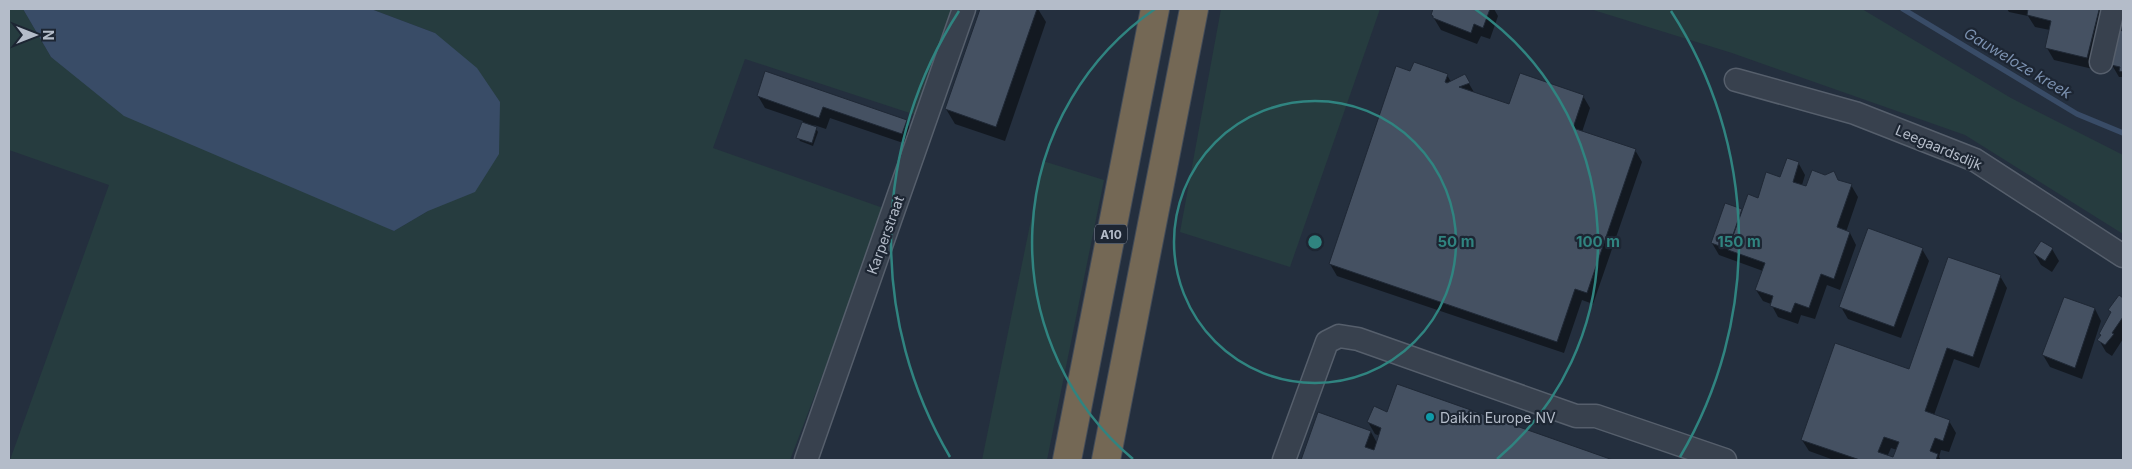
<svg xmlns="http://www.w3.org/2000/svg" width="2132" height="469" viewBox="0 0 2132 469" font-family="Inter,sans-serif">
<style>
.green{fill:#263c3f}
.water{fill:#394c67}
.shadow{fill:#0007;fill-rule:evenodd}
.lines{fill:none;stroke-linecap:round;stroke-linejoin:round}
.stream{stroke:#394c67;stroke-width:5.5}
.building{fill:#455162;stroke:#1f2835;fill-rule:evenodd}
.minor-casing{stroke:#565f6c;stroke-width:25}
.highway-casing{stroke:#434c59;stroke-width:30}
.minor{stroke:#38414e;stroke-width:22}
.highway{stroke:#746855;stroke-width:28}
.ring{fill:none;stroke:#308480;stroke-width:2.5}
.culture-dot{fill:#0f9aa8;stroke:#1d2633;stroke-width:2}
.labels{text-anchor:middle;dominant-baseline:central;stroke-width:4.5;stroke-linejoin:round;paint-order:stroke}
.shield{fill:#1d2633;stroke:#878f9c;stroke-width:1}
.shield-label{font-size:12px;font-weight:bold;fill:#b4bcc9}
.street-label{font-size:14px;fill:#b4bcc9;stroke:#1d2633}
.poi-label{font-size:14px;fill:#b4bcc9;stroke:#1d2633;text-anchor:start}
.water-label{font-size:15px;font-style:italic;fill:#7c92b1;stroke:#1d2633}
.centre{fill:#308480;stroke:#1d2633;stroke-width:2.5}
.ring-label{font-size:15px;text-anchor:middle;font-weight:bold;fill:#308480;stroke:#1d2633;stroke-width:4.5;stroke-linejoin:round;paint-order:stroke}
</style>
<rect width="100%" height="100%" fill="#242f3e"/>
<!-- green -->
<g class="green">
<polygon points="9,9 23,9 51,57 394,231 428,211 435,33 371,9 956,9 919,116 745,59 713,148 886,209 790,460 10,460 109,185 9,150"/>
<polygon points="1221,9 1380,9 1290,267 1180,232"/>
<polygon points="1590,9 1862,9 2011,98 2123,155 2123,234 1965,135 1732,53"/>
<polygon points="1043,161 1104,180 1047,460 982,460"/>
</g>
<!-- water -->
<polygon class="water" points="23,9 371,9 435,33 477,68 500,102 499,154 475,192 428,211 394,231 124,116 51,57"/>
<!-- shadow -->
<g class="shadow">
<polygon points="981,9 1038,9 1046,22 1005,141 955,124 946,109"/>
<polygon points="1434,9 1494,9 1498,16 1490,39 1481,36 1477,44 1441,30 1432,15"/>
<polygon points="2007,9 2111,9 2093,69 2054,60 2047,48 2050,30 2035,27 2028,16 2009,12"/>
<polygon points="2120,32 2123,32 2123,77 2119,77 2112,65"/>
<polygon points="1411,72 1447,75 1451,82 1464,75 1475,94 1510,106 1583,96 1590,108 1582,132 1635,150 1642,162 1593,304 1582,300 1564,353 1337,276 1330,264"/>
<polygon points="766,73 906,121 913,133 909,145 830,118 826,129 814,125 818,132 813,146 800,141 798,137 803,121 765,108 758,96"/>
<polygon points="1787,160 1799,164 1805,175 1802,185 1807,188 1838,181 1851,185 1858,197 1846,232 1850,233 1856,245 1840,290 1827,285 1815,319 1801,315 1798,324 1778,317 1771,304 1763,301 1756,290 1763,271 1719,255 1712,243 1741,210 1743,213 1780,179"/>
<polygon points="2041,242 2052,249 2059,261 2052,272 2041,265 2034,253"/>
<polygon points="1922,249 1929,261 1901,338 1848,319 1841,307"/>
<path d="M2000,276L2007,288L1979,368L1954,359L1934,415L1949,421L1956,433L1949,452L1941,450L1939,457L1941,460H1834L1809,451L1802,440L1909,370ZM1891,448L1897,450L1894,459L1887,457Z"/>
<polygon points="2119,296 2123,299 2123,339 2112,356 2106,352 2099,340 2101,336 2100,334 2104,328 2103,327 2112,314 2110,310"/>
<polygon points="2095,309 2101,321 2082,379 2050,367 2043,355"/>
<polygon points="1398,386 1609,460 1302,460 1319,414 1371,432 1377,443 1380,436 1375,434 1368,422 1388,413"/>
</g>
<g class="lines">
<!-- stream -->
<polyline class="stream" points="1903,9 2077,114 2123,133"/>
</g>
<!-- building -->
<g class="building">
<polygon points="980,9 1037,9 996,127 945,109"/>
<polygon points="1433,9 1490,9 1483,28 1474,24 1471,33 1433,18 1433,16 1431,15"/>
<polygon points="2028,9 2102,9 2102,11 2099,10 2087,58 2045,48 2051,21 2027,15"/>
<polygon points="2119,30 2123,31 2123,72 2119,71 2120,67 2111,65"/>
<polygon points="1414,62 1448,74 1445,82 1447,83 1465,74 1470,83 1459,87 1509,104 1520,73 1584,95 1573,128 1636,149 1587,293 1575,289 1557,342 1329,264 1396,66 1410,71"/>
<polygon points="765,71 907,120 902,134 823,107 819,118 757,96"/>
<polygon points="802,122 817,127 812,143 796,138"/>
<polygon points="1787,158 1799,162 1793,182 1806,186 1812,170 1825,175 1834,171 1838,180 1852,184 1837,227 1850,232 1834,279 1821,274 1809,308 1795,303 1791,313 1770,306 1773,296 1755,290 1765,263 1728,250 1748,194 1758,198 1766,172 1780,177"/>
<polygon points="1725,203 1742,209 1728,249 1711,243"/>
<polygon points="1868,228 1923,248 1894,327 1839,307"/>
<polygon points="2041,241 2053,248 2045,261 2033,253"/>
<path d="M1948,257L2001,275L1973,357L1947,348L1925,411L1950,420L1943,441L1935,438L1930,451L1938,454L1936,460H1860L1801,440L1835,343L1909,369ZM1884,437L1899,442L1893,457L1878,452Z"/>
<polygon points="2119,295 2123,298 2123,317 2112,333 2114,334 2105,345 2097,340 2101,335 2099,334 2111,312 2108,310"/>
<polygon points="2064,297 2095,308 2075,368 2042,355"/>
<polygon points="1397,384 1613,460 1301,460 1318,412 1371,431 1365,447 1374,450 1381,428 1367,422 1374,406 1387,412"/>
</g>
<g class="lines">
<!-- minor casing -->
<g class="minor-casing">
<g id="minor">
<polyline points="2101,62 2113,9"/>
<polyline points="1736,80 1855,113 1975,160 2123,256"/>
<polyline points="806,460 964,9"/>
<polyline points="1284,460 1327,342 1339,336 1358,339 1576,416 1596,416 1725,460"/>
</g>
</g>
<!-- highway casing -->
<g class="highway-casing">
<g id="highway">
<polyline points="1067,460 1155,9"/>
<polyline points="1106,460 1194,9"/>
</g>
</g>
<!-- minor -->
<use href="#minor" class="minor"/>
<!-- highway -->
<use href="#highway" class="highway"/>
</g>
<!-- distance rings -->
<g class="ring">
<circle cx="1315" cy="242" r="141"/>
<path d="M1133 459A283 283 0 0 1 1155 9M1475 9A283 283 0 0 1 1497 459"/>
<path d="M950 457A424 424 0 0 1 959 11M1671 11A424 424 0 0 1 1680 457"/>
</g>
<!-- markers -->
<circle class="culture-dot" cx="1430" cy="417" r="5"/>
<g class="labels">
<!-- shield labels -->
<rect class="shield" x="1095" y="224.5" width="32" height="19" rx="4"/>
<g class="shield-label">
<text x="1111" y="234">A10</text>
</g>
<!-- street labels -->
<g class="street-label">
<text transform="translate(1939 147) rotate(23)">Leegaardsdijk</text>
<text transform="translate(885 235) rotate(-70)">Karperstraat</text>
</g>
<!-- poi labels -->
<g class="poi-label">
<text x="1440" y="417">Daikin Europe NV</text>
</g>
<!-- water labels -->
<g class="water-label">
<text transform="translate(2018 63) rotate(31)">Gauweloze kreek</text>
</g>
</g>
<circle cx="1315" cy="242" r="8" class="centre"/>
<g class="ring-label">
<text x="1456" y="247">50 m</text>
<text x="1598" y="247">100 m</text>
<text x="1739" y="247">150 m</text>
</g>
<!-- border -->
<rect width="2132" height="469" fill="none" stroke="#b4bcc9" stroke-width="20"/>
<!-- north arrow -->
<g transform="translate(35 35) rotate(90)" stroke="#1d2633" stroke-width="4" paint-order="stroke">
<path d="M0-4L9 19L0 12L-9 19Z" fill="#b4bcc9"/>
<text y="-8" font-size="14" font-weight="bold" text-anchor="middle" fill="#b4bcc9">N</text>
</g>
</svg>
